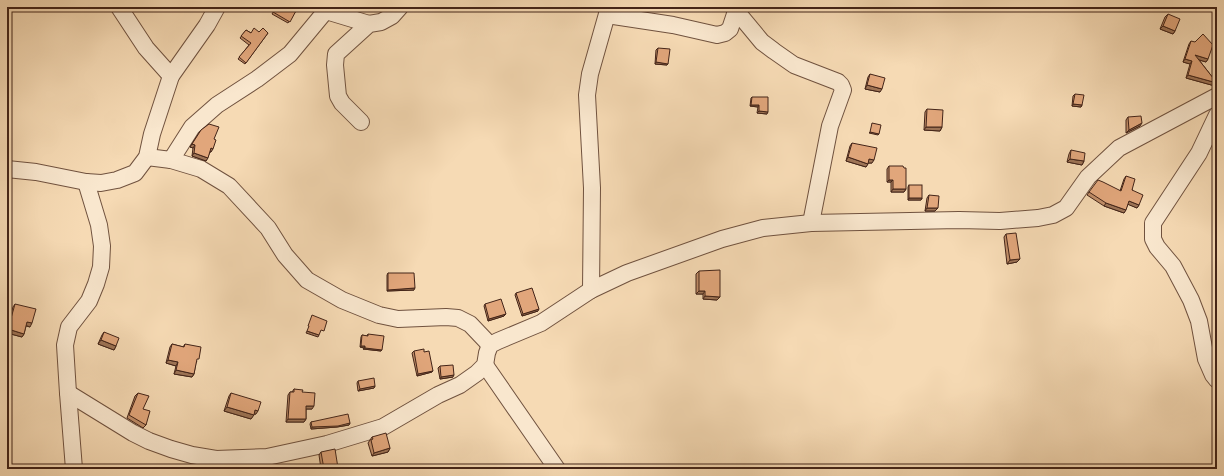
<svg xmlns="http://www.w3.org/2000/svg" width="1224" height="476" viewBox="0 0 1224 476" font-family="'Sorts Mill Goudy',serif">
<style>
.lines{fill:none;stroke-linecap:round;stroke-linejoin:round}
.minor-casing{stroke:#70523f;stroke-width:18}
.minor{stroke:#f9e7ce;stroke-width:16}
.wall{fill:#c28f6a;stroke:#432418}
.shaded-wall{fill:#9e7456;stroke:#432418}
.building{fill:#e1a67b;stroke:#432418}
</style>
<rect width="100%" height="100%" fill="#f6dab4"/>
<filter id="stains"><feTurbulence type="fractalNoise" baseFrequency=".005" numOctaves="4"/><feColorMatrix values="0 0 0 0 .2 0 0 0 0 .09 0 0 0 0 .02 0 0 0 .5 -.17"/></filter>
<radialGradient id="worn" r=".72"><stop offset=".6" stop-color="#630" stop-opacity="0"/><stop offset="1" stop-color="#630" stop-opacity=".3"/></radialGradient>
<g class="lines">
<!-- minor casing -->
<g class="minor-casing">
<g id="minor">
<polyline points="119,7 146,48 171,76"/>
<polyline points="733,7 762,42 774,51 794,65 838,82 841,85 843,90 830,126 811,223"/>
<polyline points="326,11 369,24"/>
<polyline points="607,15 673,25 717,35 725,33 730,29 736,11"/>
<polyline points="1217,115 1199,153 1153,223 1153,239 1157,247 1173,266 1191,300 1199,321 1206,359 1213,375 1217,380"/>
<polyline points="361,122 342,103 338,96 335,65 336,54 369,24 381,22 392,16 400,7"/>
<polyline points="147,157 171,160 201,169 229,186 268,228 285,255 307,280 342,300 379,315 398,319 446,317 458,318 470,324 490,345"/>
<polyline points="171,160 192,127 217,105 257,79 290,54 329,7"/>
<polyline points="7,169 36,172 86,182 101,183 117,180 135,173 147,157 152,134 171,76 207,25 217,7"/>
<polyline points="591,290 592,188 587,95 590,74 609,7"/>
<polyline points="485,365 557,469"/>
<polyline points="68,393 133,433 149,441 171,449 192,455 216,459 267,457 327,444 383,427 438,395 460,385 477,373 485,365 487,353 490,345 498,341 541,323 591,290 627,273 722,239 763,228 811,223 959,220 1000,221 1038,218 1053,215 1066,208 1088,177 1119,148 1217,96"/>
<polyline points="74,469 68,393 65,345 69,327 89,301 96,284 101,267 102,246 99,225 86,182"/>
</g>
</g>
<!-- minor -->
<use href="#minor" class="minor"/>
</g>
<!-- wall -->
<g class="wall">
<polygon points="276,7 297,9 288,23 272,14"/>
<polygon points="1168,14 1175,31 1173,34 1160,29 1165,17"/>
<polygon points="246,30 251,33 259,32 268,33 245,64 238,59 249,45 240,38"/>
<polygon points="1191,41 1208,59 1206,62 1199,60 1217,83 1215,86 1186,78 1190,64 1183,62 1189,44"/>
<polygon points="658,48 668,64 667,65 655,64 656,50"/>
<polygon points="870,74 880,92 865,89 868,77"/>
<polygon points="1075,94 1082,105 1081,107 1072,106 1073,96"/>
<polygon points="752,97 767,114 757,113 758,107 750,106 751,98"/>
<polygon points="927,109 942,127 940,131 924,130 925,112"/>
<polygon points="1128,117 1140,126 1126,133 1126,120"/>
<polygon points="201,130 214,139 211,152 210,152 206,161 192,156 193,148 190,147"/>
<polygon points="852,143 872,163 868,163 866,167 846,161 850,146"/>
<polygon points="1071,150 1084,161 1082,165 1067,162 1069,154"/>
<polygon points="889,166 906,189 904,192 891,192 891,182 887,182 887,169"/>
<polygon points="1126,176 1139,205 1137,208 1128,204 1124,213 1104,206 1087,195 1089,192 1120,191 1124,179"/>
<polygon points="909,185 922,198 921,200 908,200 908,187"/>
<polygon points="929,195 935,211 925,211 927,198"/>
<polygon points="1006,234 1017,262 1007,264 1004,237"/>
<polygon points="699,271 720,297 717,300 703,299 703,294 696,294 696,274"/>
<polygon points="388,273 414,290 387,291 387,275"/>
<polygon points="516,293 538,311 522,316 515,295"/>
<polygon points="15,304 30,327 26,326 24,334 22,337 7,333 7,327 13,307"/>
<polygon points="485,304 504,316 488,321 484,306"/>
<polygon points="104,332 116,346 114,350 98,344 102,335"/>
<polygon points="368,334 381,351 363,349 364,348 360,347 361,337 362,335 367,336"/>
<polygon points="172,344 183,347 185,344 197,362 196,362 194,374 192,377 174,374 176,366 166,363 170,347"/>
<polygon points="414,351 433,371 432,372 417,376 412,353"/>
<polygon points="440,366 453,377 440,379 438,368"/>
<polygon points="358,381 375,386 374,388 358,391 357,383"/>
<polygon points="294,389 302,392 312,409 306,409 306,419 304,422 286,422 288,395 290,392 292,392"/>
<polygon points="138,393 146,425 143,428 127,418 135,396"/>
<polygon points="231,393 256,414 254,414 251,419 224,411 229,396"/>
<polygon points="311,422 350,423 349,425 337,427 311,429 310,424"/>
<polygon points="372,437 390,448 388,452 372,456 368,443"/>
<polygon points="321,452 337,469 321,469 319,455"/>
</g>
<!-- shaded-wall -->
<g class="shaded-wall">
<polygon points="1163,26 1175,31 1173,34 1160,29"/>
<polygon points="1195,55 1208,59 1206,62 1193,58"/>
<polygon points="1185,59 1192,61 1190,64 1183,62"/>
<polygon points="656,62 668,64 667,65 655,64"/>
<polygon points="1188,75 1217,83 1217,84 1215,86 1186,78"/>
<polygon points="867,85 882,89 880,92 865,89"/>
<polygon points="1073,104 1082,105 1081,107 1072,106"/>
<polygon points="751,105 759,105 758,107 750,106"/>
<polygon points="759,111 768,112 767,114 757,113"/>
<polygon points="1142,123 1140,126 1126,133 1129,130"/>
<polygon points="926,127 942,127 940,131 924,130"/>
<polygon points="870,132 879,134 878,135 869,133"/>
<polygon points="192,144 195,145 193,148 190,147"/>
<polygon points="211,148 213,149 211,152 209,151"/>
<polygon points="194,153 208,158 206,161 192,156"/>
<polygon points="848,157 868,164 866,167 846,161"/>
<polygon points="869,159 874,160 872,163 866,163"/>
<polygon points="1070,159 1084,161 1082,165 1067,162"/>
<polygon points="889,180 893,180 891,182 887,182"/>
<polygon points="893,189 906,189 904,192 891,192"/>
<polygon points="909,198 922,198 921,200 908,200"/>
<polygon points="1129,201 1139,205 1137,208 1127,204"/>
<polygon points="1106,203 1126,210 1124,213 1104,206"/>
<polygon points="927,208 938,208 935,211 925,211"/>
<polygon points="1020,259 1017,262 1007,264 1010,260"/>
<polygon points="415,288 414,290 387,291 388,290"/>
<polygon points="699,291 705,291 703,294 696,294"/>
<polygon points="705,296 720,297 717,300 703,299"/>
<polygon points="539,309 538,311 522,316 523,314"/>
<polygon points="506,314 504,316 488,321 489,319"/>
<polygon points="27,322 32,323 30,327 25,325"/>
<polygon points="8,329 24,334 22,337 7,333 7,330"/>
<polygon points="307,331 319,335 318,337 306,333"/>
<polygon points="101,340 116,346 114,350 98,344"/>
<polygon points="361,346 365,346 364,348 360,347"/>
<polygon points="365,348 382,350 381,351 363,349"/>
<polygon points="168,360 178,362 176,366 166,363"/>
<polygon points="176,370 194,374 192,377 174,374"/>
<polygon points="433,371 432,372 417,376 418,374"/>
<polygon points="454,375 453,377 440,379 441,377"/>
<polygon points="375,386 374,388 358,391 360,389"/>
<polygon points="306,406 314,406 312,409 304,409"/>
<polygon points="227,407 254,415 251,419 224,411"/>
<polygon points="255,410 258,411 256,414 253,414"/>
<polygon points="288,419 306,419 304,422 286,422"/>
<polygon points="350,423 349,425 337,427 311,429 312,427"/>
<polygon points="390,448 388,452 372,456 374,453"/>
<polygon points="338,468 337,469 324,469"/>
</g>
<!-- building -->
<g class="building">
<polygon points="276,7 294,7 297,9 290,22 273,12"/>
<polygon points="1168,14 1180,19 1175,31 1163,26"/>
<polygon points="254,28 259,32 263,28 268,33 246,63 239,57 251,43 241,36 246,30 251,33"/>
<polygon points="1203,34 1213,45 1208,59 1195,55 1217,83 1188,75 1192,61 1185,59 1191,41 1195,42"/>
<polygon points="658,48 670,49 668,64 656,62"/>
<polygon points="870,74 885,78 882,89 867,85"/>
<polygon points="1075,94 1084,95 1082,105 1073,104"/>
<polygon points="752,97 768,97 768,112 759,111 759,105 751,105"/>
<polygon points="927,109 943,110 942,127 926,127"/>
<polygon points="1141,116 1142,123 1129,130 1128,117"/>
<polygon points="872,123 881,125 879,134 870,132"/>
<polygon points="209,124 219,127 214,139 216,140 213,149 211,148 208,158 194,153 195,145 192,144 201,130"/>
<polygon points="852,143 877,148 874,160 869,159 868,164 848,157"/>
<polygon points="1071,150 1085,153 1084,161 1070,159"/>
<polygon points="889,166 903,166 904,168 906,168 906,189 893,189 893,180 889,180"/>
<polygon points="1126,176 1135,179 1132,190 1143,195 1139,205 1129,201 1126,210 1106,203 1089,192 1098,180 1103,182 1121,191"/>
<rect x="909" y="185" width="13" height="13"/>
<polygon points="929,195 939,196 938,208 927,208"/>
<polygon points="1016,233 1020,259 1010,260 1006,234"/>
<polygon points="720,270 720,297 705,296 705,291 699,291 699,271"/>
<polygon points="388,273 414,273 415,288 388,290"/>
<polygon points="532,288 539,309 523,314 516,293"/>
<polygon points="501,299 506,314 489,319 485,304"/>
<polygon points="15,304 36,309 32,323 27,322 24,334 8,329"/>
<polygon points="312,315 327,321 324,331 321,330 319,335 307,331 309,326 308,326"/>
<polygon points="104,332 119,338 116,346 101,340"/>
<polygon points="368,334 384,336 382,350 365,348 365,346 361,346 362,335 368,336"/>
<polygon points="172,344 184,347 185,344 201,347 199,359 197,359 194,374 176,370 178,362 168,360"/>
<polygon points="424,349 424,352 429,351 433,371 418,374 414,351"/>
<polygon points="453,365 454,375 441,377 440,366"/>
<polygon points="374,378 375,386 360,389 358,381"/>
<polygon points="294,389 303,390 302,392 315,393 314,406 306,406 306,419 288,419 290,392 294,392"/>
<polygon points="138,393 149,396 143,409 150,411 146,425 129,415"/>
<polygon points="231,393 261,402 258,411 255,410 254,415 227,407"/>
<polygon points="348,414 350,423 338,426 312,427 311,422"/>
<polygon points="386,433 390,448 374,453 371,440 373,439 372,437"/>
<polygon points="335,449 338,468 324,469 321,452"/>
<polygon points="272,465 272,469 260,469 260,467"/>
</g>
<!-- margin -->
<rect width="1224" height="476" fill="none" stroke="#f6dab4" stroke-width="24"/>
<rect x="8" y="8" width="1208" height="460" fill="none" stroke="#432418" stroke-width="2"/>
<rect x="12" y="12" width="1200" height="452" fill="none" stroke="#432418"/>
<rect width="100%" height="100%" filter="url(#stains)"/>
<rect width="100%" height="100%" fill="url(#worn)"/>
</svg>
